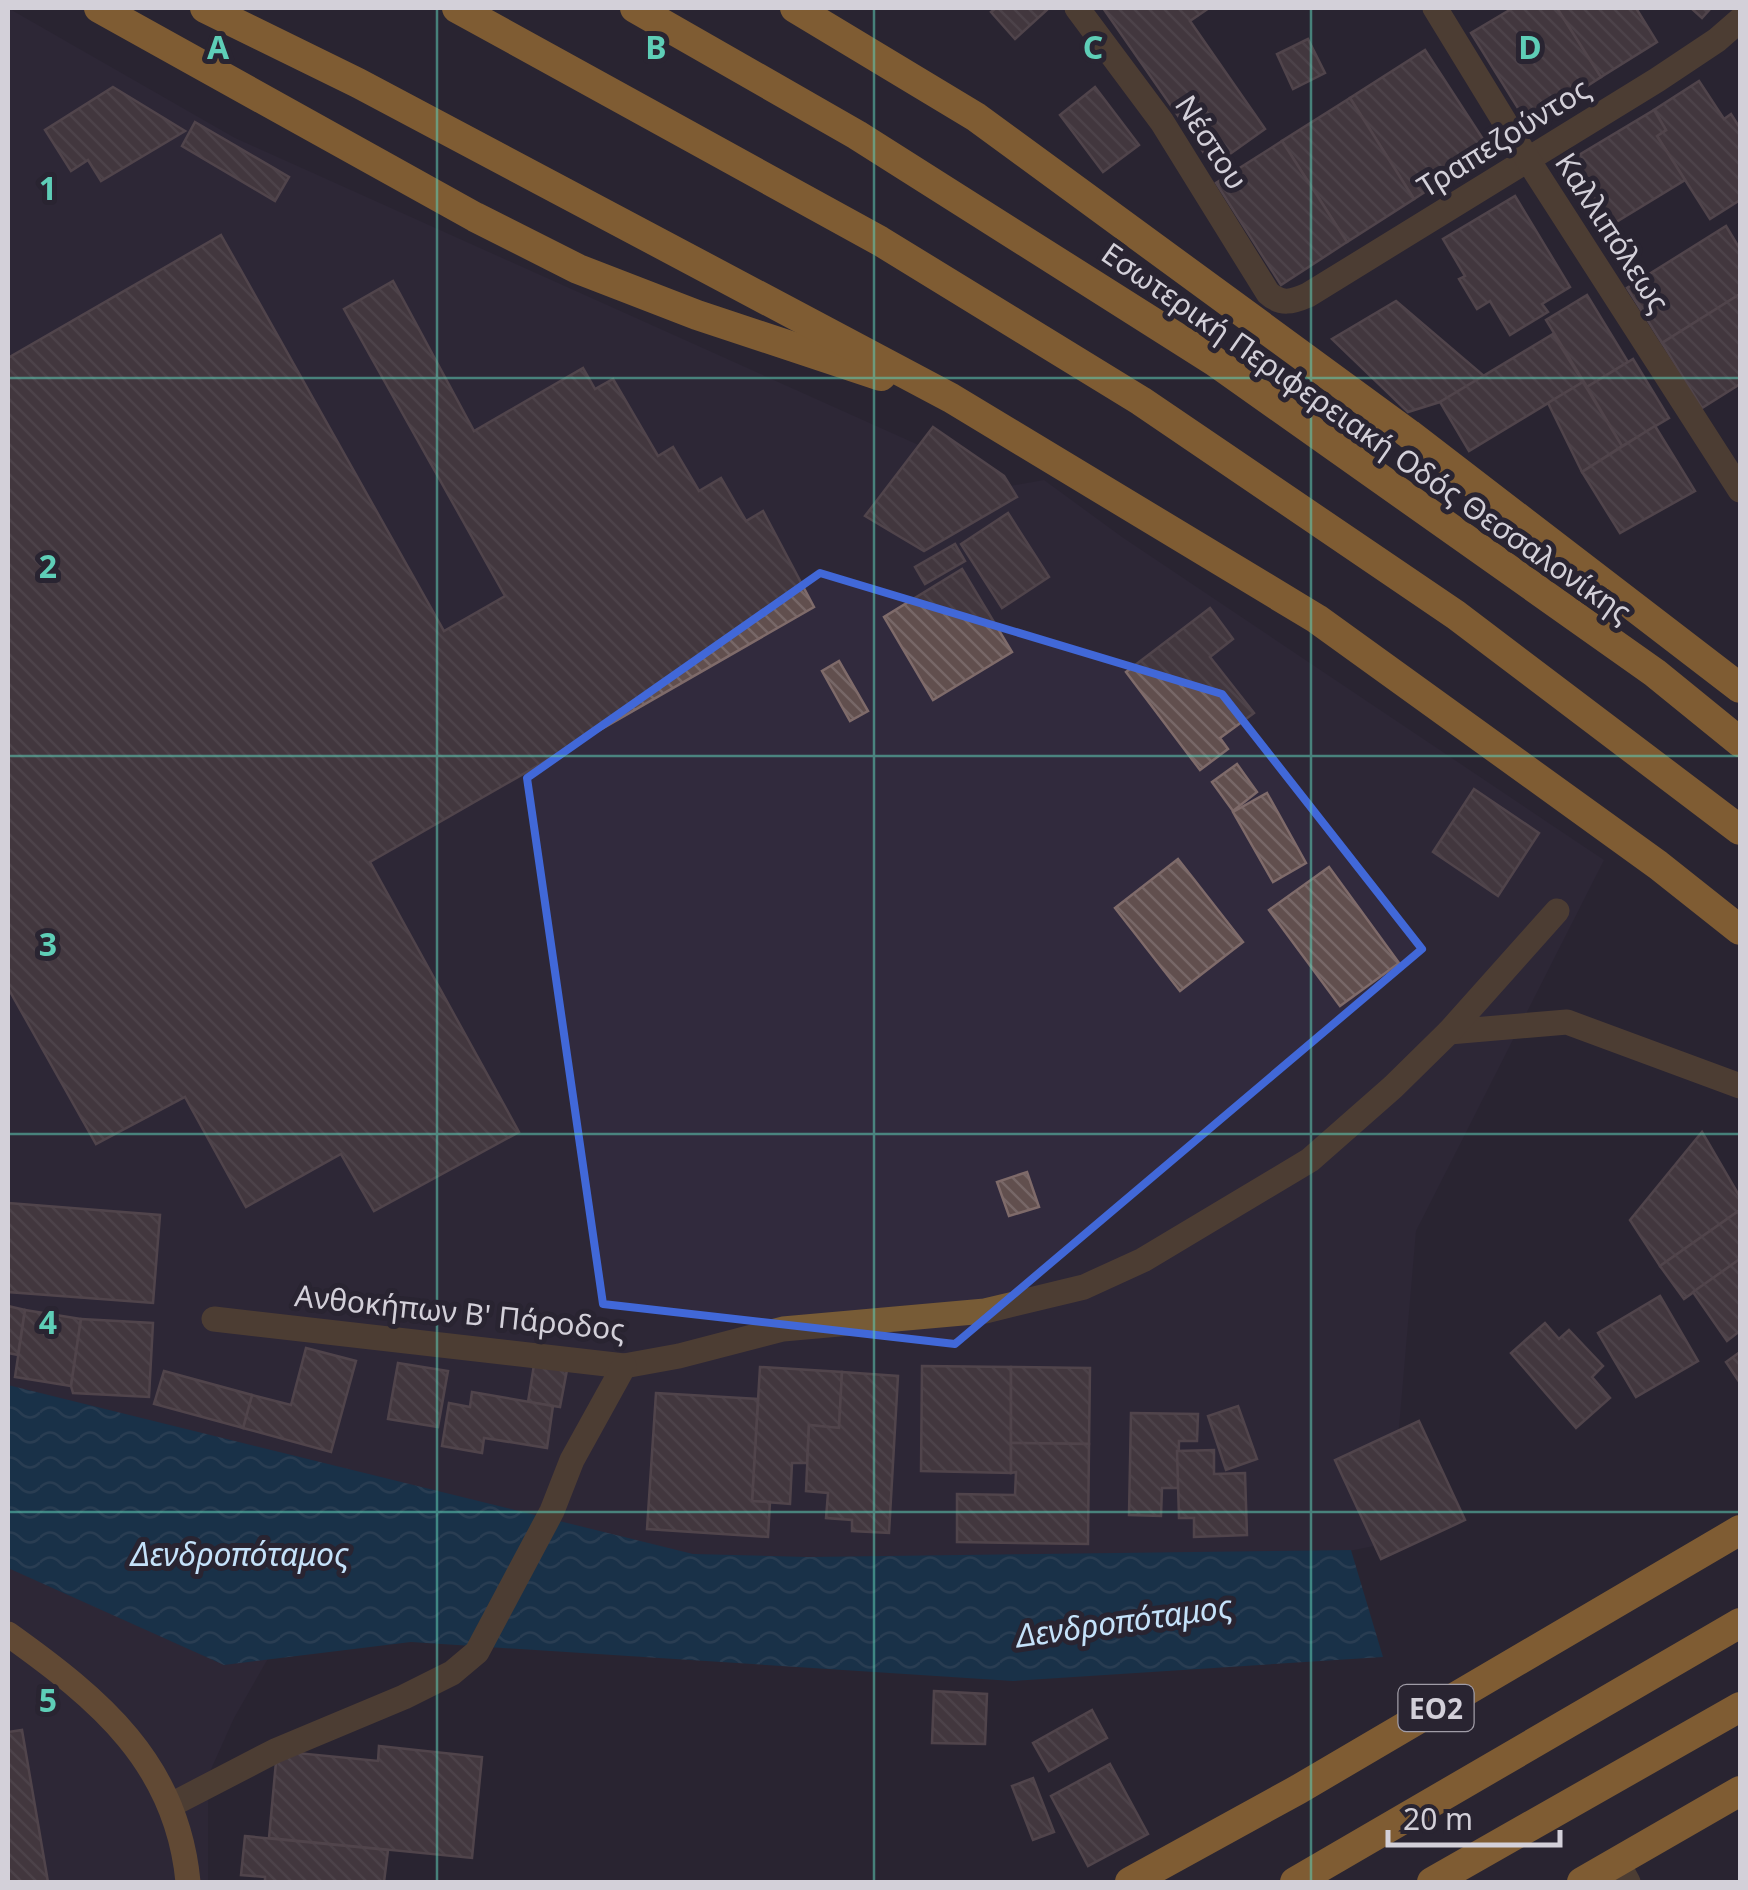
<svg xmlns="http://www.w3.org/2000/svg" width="1748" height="1890" viewBox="0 0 1748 1890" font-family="'Noto Sans',sans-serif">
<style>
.built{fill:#312a3d}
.water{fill:url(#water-waves)}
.building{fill:url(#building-back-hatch);stroke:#7f6b6a;stroke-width:2.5}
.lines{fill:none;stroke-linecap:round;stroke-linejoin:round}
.lane{stroke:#775b36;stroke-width:25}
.street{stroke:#775b36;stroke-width:25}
.secondary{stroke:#a47739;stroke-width:25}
.highway{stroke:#e7a035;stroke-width:30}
.marked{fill:none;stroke:#4168d8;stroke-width:8;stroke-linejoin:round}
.grid{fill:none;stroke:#5eceb7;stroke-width:2.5;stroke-opacity:0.55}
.labels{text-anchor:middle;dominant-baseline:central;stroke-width:10;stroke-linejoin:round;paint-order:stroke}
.shield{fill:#292431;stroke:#a09ca7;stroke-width:2.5}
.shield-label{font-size:28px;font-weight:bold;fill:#d3d0d9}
.street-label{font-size:30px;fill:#d3d0d9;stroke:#292431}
.water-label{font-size:32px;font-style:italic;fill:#c5e2fa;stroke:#292431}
.grid-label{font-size:32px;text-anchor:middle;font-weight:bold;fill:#5eceb7;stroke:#292431;stroke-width:10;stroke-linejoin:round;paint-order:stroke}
</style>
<defs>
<pattern id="water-waves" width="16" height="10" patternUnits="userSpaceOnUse" patternTransform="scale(2.5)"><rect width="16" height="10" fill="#054064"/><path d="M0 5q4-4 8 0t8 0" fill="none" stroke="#295b7a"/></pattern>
<pattern id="building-back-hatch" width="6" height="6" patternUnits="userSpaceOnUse" patternTransform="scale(2.5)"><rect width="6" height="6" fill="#614f4e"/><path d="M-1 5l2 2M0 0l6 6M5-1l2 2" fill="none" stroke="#776767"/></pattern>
</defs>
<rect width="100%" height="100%" fill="#292431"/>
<!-- built -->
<polygon class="built" points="8,8 235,138 1010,486 1044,480 1122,537 1604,860 1416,1231 1389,1543 1052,1610 340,1532 234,1718 208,1776 208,1882 8,1882"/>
<!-- water -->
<polygon class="water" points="8,1385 693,1554 807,1557 1351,1550 1383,1657 1013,1681 411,1642 224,1665 8,1568"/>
<!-- building -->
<g class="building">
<polygon points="996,8 1049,8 1015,39 991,12"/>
<polygon points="1103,8 1209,8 1190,21 1265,129 1213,166"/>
<polygon points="1513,8 1557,8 1601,77 1528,124 1471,33"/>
<polygon points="1557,8 1636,8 1657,42 1601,77"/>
<polygon points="1691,8 1711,8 1702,18"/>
<polygon points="1308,39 1325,73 1293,89 1277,54"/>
<polygon points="1425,50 1490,150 1414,199 1350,98"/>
<polygon points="1699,81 1724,119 1731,114 1740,128 1740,200 1710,219 1657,136 1666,130 1654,110"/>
<polygon points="113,87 185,131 101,181 88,160 71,171 45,130"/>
<polygon points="1095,87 1139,145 1103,172 1060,115"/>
<polygon points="1350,98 1414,199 1347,242 1282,141"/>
<polygon points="1654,110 1666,130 1657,136 1685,180 1603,230 1564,164"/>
<polygon points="195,122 289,177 275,201 182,146"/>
<polygon points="1282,141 1347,242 1281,285 1216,183"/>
<polygon points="1515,196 1570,287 1542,304 1548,312 1510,335 1490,301 1477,309 1459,279 1465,276 1443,239"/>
<polygon points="1726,226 1740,249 1740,294 1662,343 1627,288"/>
<polygon points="221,235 444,631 505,596 344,309 393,281 474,431 583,368 595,389 613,379 658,456 673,447 699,491 721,478 746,521 763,511 814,607 370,862 519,1132 374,1211 341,1154 246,1207 185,1097 96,1144 8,988 8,358"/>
<polygon points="1740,294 1740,384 1702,408 1662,343"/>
<polygon points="1587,295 1628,362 1587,387 1546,320"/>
<polygon points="1396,301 1484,376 1440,402 1408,412 1332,339"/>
<polygon points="1553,334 1583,382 1469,451 1440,402"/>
<polygon points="1633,359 1669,418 1622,446 1587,387"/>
<polygon points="1583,382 1622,446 1582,472 1548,403"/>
<polygon points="1655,426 1695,491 1620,533 1582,472"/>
<polygon points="933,427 1004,476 1017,497 924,551 865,516"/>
<polygon points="1008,513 1049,577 1002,608 961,544"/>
<polygon points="955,544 965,561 925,584 915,567"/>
<polygon points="962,569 1012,652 933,700 884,617"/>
<polygon points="1210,608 1233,639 1210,657 1254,713 1220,738 1228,749 1200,770 1126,672"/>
<polygon points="839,661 868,711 850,721 822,671"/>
<polygon points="1237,764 1257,792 1233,811 1212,782"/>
<polygon points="1474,789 1539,833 1498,896 1433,852"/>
<polygon points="1267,793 1306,863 1273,882 1233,812"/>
<polygon points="1178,859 1243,942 1180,991 1115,908"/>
<polygon points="1329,867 1399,963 1340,1006 1269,910"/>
<polygon points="1702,1132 1740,1197 1740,1210 1660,1266 1630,1220"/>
<polygon points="1027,1172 1039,1207 1009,1216 997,1182"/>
<polygon points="8,1203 160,1215 153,1303 8,1292"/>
<polygon points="1740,1210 1740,1259 1684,1299 1660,1266"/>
<polygon points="1740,1259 1740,1331 1727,1341 1693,1292"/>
<polygon points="1660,1296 1698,1361 1636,1397 1598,1333"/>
<polygon points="8,1306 25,1310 18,1355 8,1353"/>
<polygon points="25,1310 81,1319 71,1386 15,1377"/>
<polygon points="81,1319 153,1323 149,1397 73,1393 71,1386"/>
<polygon points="1545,1323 1559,1339 1569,1330 1603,1366 1592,1377 1610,1398 1576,1428 1511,1353"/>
<polygon points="306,1348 356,1361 331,1452 243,1428 252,1395 291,1405"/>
<polygon points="1740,1352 1740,1383 1726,1362"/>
<polygon points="398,1363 448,1371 438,1427 388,1419"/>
<polygon points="534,1365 567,1370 560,1407 528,1402"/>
<polygon points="922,1366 1011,1367 1011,1473 921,1471"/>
<polygon points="760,1367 842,1372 839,1428 809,1425 807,1463 792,1463 790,1504 752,1501"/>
<polygon points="1011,1367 1090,1368 1089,1444 1011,1443"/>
<polygon points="164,1371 252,1395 243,1428 154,1404"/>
<polygon points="842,1372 898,1376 889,1533 852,1531 852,1520 826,1518 828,1493 806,1491 809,1425 839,1428"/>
<polygon points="472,1392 553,1406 547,1448 484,1438 482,1453 442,1446 449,1403 470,1407"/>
<polygon points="656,1393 758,1399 752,1501 770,1502 768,1537 647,1529"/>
<polygon points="1238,1406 1257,1459 1226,1470 1208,1416"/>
<polygon points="1131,1413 1198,1414 1197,1441 1179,1441 1178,1488 1162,1488 1161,1516 1129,1515"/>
<polygon points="1419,1421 1465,1520 1381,1559 1335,1460"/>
<polygon points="1011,1443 1089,1444 1088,1544 957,1542 957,1494 1015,1495 1016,1472 1011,1473"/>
<polygon points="1214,1450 1214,1474 1245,1473 1247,1535 1194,1537 1194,1518 1179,1518 1177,1451"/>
<polygon points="934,1691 987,1694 985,1744 932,1743"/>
<polygon points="1092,1710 1107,1738 1049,1771 1033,1743"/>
<polygon points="22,1730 48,1882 8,1882 8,1732"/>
<polygon points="379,1746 482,1757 472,1858 269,1838 277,1751 378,1761"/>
<polygon points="1110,1764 1148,1834 1088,1866 1051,1796"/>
<polygon points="1033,1778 1054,1832 1033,1840 1012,1786"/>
<polygon points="245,1836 388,1850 384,1882 265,1882 265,1877 241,1875"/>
</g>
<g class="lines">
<!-- lane -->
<polyline class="lane" points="1617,1862 1628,1882"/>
<!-- street -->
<g class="street">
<path d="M1077,8L1162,122L1268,293C1281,305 1292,302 1308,295L1657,80L1717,40L1740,20"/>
<polyline points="1435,8 1528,160 1740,490"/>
<polyline points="1449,1032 1567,1022 1740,1086"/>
<polyline points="214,1319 624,1366 679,1356 783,1329 985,1311 1084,1287 1143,1260 1310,1160 1393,1087 1449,1032 1557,911"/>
<polyline points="171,1805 275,1751 404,1697 452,1673 477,1652 552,1511 572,1460 624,1366"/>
</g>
<!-- secondary -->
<path class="secondary" d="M8,1634C99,1699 177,1763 188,1882"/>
<!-- highway -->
<g class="highway">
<polyline points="99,8 475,217 578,269 697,315 881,376"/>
<polyline points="205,8 358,83 951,398 1317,619 1658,865 1740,930"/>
<polyline points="457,8 880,241 1141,401 1456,615 1740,830"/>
<polyline points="635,8 857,135 1214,361 1655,673 1740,742"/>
<polyline points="795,8 976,117 1409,434 1740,688"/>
<polyline points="1130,1882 1299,1789 1740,1530"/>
<polyline points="1295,1882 1740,1623"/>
<polyline points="1432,1882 1740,1707"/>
<polyline points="1582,1882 1740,1791"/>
</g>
</g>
<!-- marked area -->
<path d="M0 0H1748V1890H0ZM820,573L1222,694L1422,949L955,1344L603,1304L527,778Z" fill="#292431" fill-opacity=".55" fill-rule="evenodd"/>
<path class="marked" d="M820,573L1222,694L1422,949L955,1344L603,1304L527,778Z"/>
<!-- grid -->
<path class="grid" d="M437,8V1882M874,8V1882M1311,8V1882M8,378H1740M8,756H1740M8,1134H1740M8,1512H1740"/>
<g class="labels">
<!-- shield labels -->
<rect class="shield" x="1398.5" y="1685" width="75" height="46" rx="8"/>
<g class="shield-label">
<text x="1436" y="1708">ΕΟ2</text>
</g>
<!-- street labels -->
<g class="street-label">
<text transform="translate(1503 137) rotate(-32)">Τραπεζούντος</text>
<text transform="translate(1212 142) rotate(57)">Νέστου</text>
<text transform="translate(1613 232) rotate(57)">Καλλιπόλεως</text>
<text transform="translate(1367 432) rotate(35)">Εσωτερική Περιφερειακή Οδός Θεσσαλονίκης</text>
<text transform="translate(460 1312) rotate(6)">Ανθοκήπων Β' Πάροδος</text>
</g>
<!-- water labels -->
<g class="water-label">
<text x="240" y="1553">Δενδροπόταμος</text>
<text transform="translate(1124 1620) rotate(-8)">Δενδροπόταμος</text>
</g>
</g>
<g class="grid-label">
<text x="218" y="59">A</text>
<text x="656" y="59">B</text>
<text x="1093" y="59">C</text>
<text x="1530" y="59">D</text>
<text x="48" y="200">1</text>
<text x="48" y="578">2</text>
<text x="48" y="956">3</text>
<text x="48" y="1334">4</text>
<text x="48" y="1712">5</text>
</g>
<!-- border -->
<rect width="1748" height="1890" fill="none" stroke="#d3d0d9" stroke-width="20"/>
<!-- scale -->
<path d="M1388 1830v15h172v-15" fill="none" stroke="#d3d0d9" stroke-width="5"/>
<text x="1403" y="1830" font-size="30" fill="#d3d0d9" stroke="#292431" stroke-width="8" paint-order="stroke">20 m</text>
</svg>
